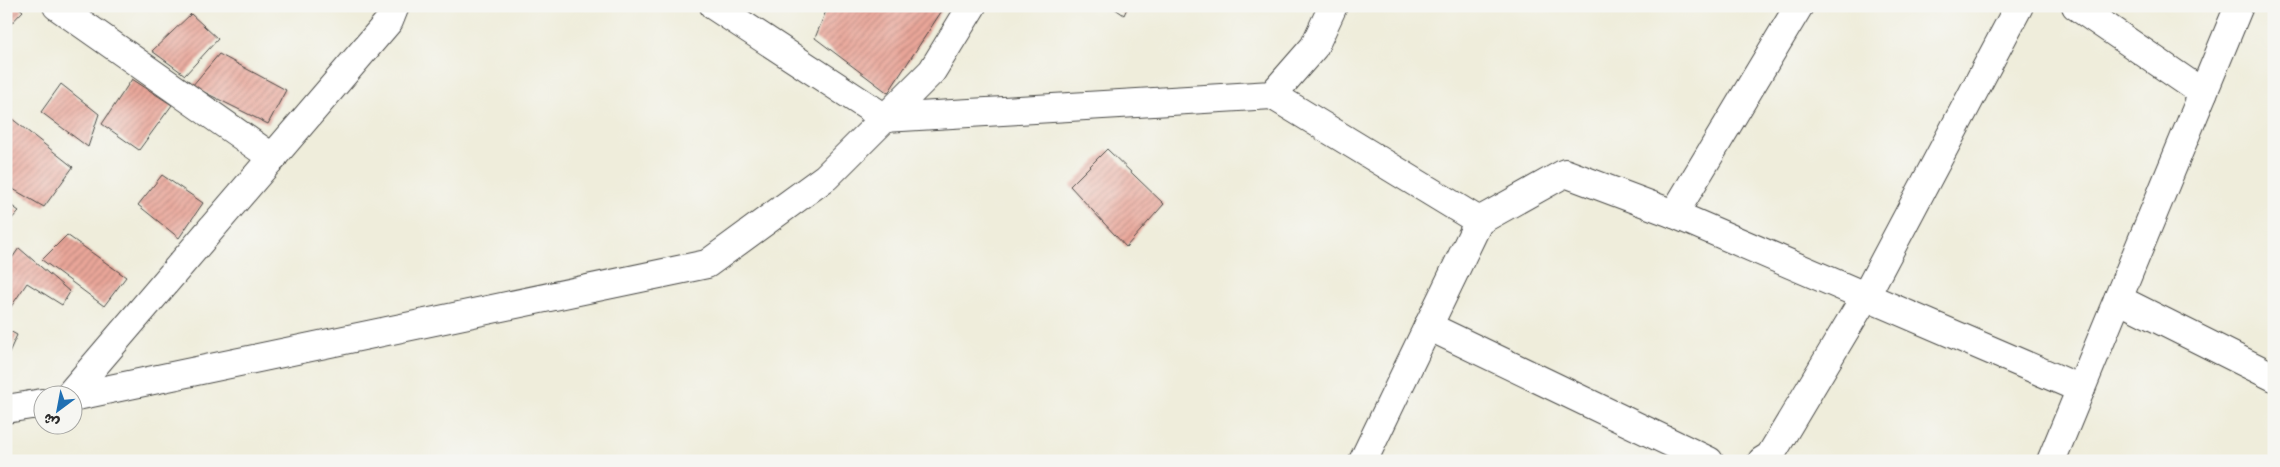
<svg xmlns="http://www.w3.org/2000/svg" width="2280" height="467" viewBox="0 0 2280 467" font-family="'Balsamiq Sans','Playpen Sans Arabic',sans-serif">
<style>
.building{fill:url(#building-hatch)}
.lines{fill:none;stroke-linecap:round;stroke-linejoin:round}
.minor-casing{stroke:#484845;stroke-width:30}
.tertiary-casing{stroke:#484845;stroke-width:30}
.minor{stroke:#fff;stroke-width:28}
.tertiary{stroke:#fff;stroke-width:28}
</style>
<defs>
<pattern id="building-hatch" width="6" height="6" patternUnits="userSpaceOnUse" patternTransform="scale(1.25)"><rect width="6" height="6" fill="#e9a699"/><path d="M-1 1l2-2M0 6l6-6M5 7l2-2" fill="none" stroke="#bd877d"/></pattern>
</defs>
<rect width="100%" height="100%" fill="#f6f6f2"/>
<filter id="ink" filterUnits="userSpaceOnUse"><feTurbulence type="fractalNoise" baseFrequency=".02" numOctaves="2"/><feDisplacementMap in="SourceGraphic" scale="10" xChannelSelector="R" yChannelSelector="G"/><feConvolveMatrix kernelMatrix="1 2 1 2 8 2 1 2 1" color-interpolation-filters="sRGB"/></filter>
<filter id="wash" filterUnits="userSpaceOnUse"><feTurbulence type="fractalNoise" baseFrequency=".0096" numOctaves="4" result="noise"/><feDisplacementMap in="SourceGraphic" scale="20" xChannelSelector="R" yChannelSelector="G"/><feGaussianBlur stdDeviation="1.12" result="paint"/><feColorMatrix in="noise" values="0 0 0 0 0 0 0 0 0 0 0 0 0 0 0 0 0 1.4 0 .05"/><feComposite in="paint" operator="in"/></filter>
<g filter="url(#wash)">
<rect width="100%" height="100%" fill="#efeddb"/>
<g id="blocks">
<!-- building -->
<g class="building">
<polygon points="6,6 17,6 23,11 6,29"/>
<polygon points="828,6 945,6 888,93 815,38"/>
<polygon points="1111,6 1128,6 1124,15"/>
<polygon points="191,14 218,39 185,75 152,51"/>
<polygon points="219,54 286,90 268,124 192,86"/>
<polygon points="132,79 172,105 139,150 102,124"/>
<polygon points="61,84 99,114 88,147 41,112"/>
<polygon points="11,118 73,167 44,207 6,185 6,126"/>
<polygon points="1107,149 1164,204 1126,247 1070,186"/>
<polygon points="162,175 203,203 179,238 138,205"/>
<polygon points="6,202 19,211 6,225"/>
<polygon points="67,235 126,277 104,306 42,260"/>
<polygon points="19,248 70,292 62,305 27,283 6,314 6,267"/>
<polygon points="6,329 17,335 6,359"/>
</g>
</g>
</g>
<g filter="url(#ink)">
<use href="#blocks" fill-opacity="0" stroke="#484845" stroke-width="1"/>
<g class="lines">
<!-- minor casing -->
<g class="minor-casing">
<g id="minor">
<polyline points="57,6 273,158"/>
<polyline points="714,6 885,118 1272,95 1314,47 1333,6"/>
<polyline points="2076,6 2203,93"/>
<polyline points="1272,95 1479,221 1565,173 1674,214 2081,389"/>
<polyline points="1674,214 1799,6"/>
<polyline points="2118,299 2274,377"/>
<polyline points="1428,326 1709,461"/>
<polyline points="70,394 389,21 395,6"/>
<polyline points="6,409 31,405"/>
<polyline points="1363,461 1479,221"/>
<polyline points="1762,461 1770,456 1865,297 2019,6"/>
</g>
</g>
<!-- tertiary casing -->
<g class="tertiary-casing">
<g id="tertiary">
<polyline points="72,397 707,264 826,177 932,71 972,6"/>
<polyline points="31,405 42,403"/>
<polyline points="2051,461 2239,6"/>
</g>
</g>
<!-- minor -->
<use href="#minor" class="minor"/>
<!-- tertiary -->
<use href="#tertiary" class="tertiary"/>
</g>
</g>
<!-- margin -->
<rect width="2280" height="467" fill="none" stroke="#f6f6f2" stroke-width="25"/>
<!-- north arrow -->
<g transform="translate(58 410) rotate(212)"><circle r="24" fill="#f6f6f2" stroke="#a5a5a2"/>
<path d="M0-4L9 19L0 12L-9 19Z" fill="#1f6fb2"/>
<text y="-8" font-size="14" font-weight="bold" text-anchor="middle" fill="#2b2b2b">ش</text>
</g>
</svg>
